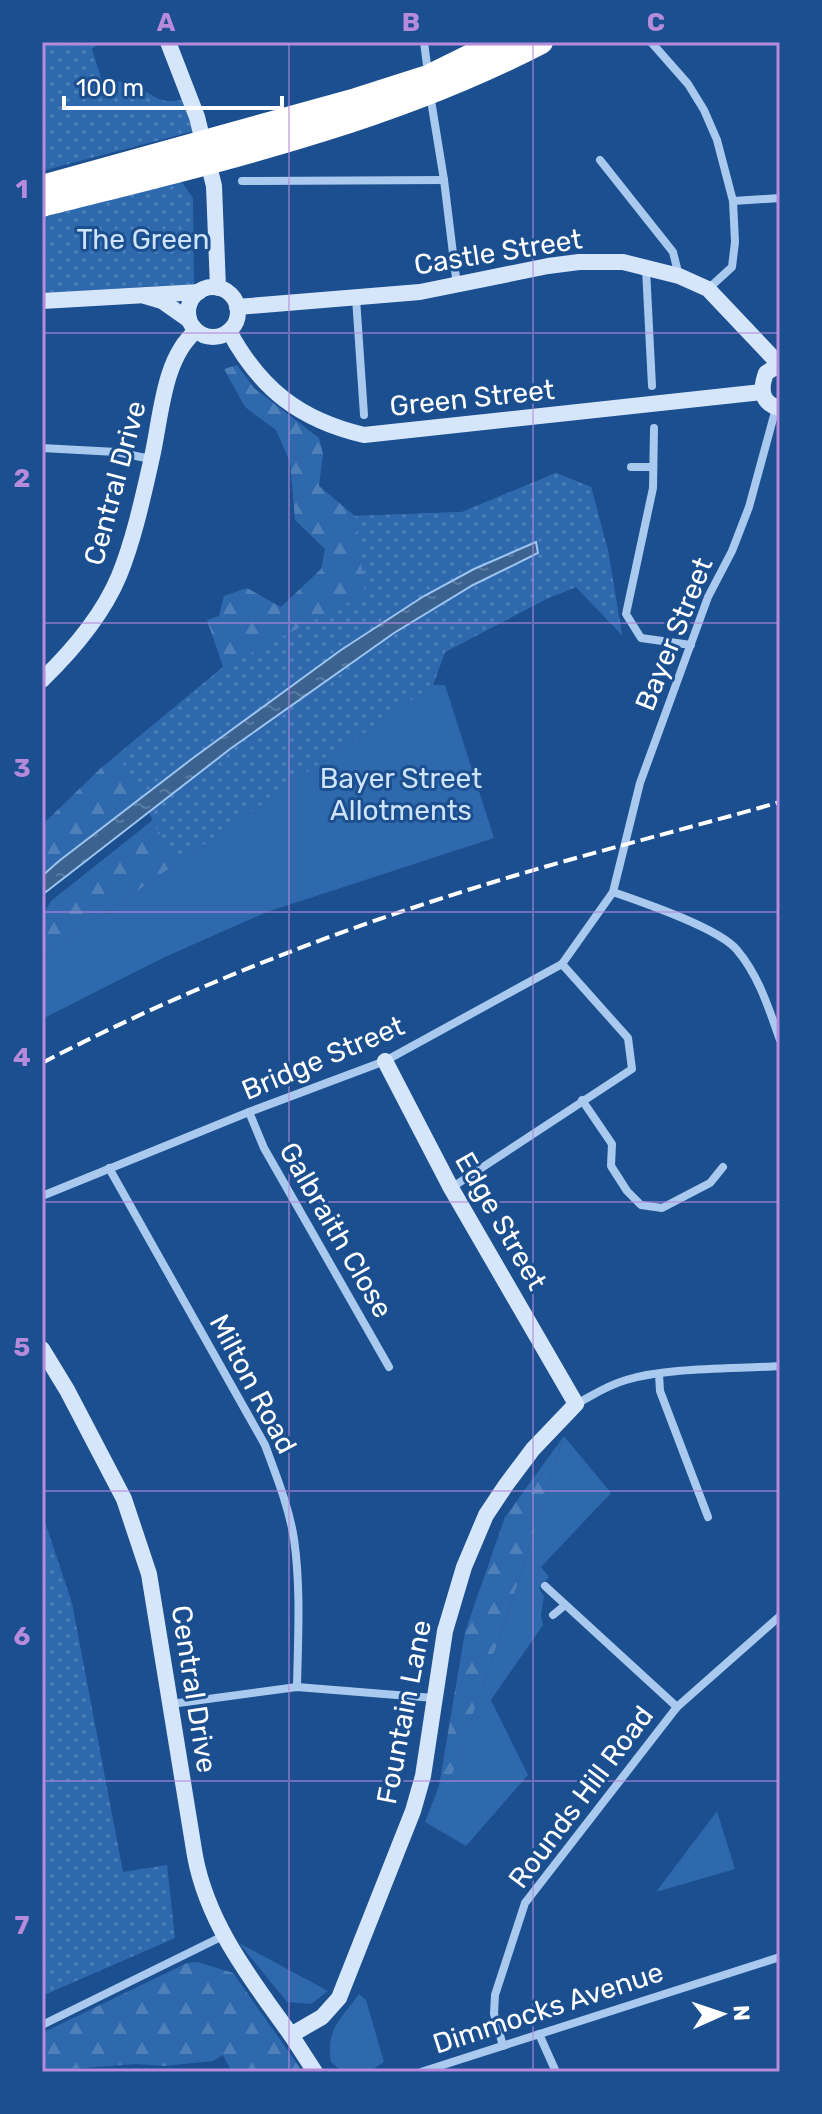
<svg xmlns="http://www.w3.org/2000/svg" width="822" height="2114" viewBox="0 0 822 2114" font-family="Rubik,sans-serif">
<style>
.green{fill:#2e69ad}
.forest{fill:url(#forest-firs)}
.park{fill:url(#park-dots)}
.water{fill:url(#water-ripples);stroke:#9cc4f0;stroke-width:2}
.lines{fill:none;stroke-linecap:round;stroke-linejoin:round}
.street{stroke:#a9c9ee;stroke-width:8}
.secondary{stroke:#d6e6fa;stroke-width:16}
.highway{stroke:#fff;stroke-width:24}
.rail{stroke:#fff;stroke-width:4;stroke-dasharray:14 6;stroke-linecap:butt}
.grid{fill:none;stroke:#b68bdc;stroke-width:2;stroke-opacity:0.55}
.labels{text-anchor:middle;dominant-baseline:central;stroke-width:6;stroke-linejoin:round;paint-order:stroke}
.park-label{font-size:28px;fill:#cfe3fa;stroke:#1b4f8f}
.street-label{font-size:28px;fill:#fff;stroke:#1b4f8f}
.neatline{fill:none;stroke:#b68bdc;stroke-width:3}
.grid-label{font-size:26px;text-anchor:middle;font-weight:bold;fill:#b68bdc}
</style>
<defs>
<pattern id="forest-firs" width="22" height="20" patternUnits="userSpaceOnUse" patternTransform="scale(2)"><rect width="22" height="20" fill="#2e69ad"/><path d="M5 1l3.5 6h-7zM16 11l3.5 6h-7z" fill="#4d80b9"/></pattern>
<pattern id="park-dots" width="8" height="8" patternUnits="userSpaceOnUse" patternTransform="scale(2)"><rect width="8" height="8" fill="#2e69ad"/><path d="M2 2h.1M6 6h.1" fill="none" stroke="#4d80b9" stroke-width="1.8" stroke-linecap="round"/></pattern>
<pattern id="water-ripples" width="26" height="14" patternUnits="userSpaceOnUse" patternTransform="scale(2)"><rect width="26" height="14" fill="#3c6290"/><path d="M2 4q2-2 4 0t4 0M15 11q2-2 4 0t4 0" fill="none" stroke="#597aa1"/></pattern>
</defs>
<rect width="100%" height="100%" fill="#1b4f8f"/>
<!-- green -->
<g class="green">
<polygon points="433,685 445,685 494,838 267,912 165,957 42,1019 42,957"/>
<polygon points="564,1436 611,1493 541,1567 549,1577 539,1588 544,1596 541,1615 543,1625 491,1700 528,1775 466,1846 425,1822 439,1786 452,1775 512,1601"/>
<polygon points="717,1811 735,1869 656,1892"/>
<polygon points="239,1943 328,1991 311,2004 287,2002"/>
<path d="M359,1994L366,2000L384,2062L369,2072H343L331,2062C326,2027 340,2021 359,1994Z"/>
</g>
<!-- forest -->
<g class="forest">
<polygon points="237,365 254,388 319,438 323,454 319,486 355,516 462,512 556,473 591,487 608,551 622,635 576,587 546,599 445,652 433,685 42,957 42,916 51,901 222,765 505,584 42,876 42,825 101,768 223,667 207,620 219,616 224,596 247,588 281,607 321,569 325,549 295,520 290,462 276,430 245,407 224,369"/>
<polygon points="564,1436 512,1601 452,1775 439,1786 465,1632 505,1517"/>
<polygon points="198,1962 233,1973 303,2072 232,2072 223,2055 213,2061 164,2066 137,2064 42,2071 42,2033 187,1963"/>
</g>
<!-- park -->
<g class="park">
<path d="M42,42H100L92,49L102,81C112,81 125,81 134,85C158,97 157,105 187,99L194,131L42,171Z"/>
<polygon points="179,178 193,198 194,284 42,293 42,218"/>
<polygon points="556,473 591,487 608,551 622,635 576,587 546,599 445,652 433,685 176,864 118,754 223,667 365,594 355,516 462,512"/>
<polygon points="42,1513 72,1603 123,1872 167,1865 175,1938 42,1996"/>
</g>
<!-- water -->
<polygon class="water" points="536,542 538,553 473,585 394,633 230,749 42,895 42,876 59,861 193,758 341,650 424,596 474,569"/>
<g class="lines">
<!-- street -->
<g class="street">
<polyline points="424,42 428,73"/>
<polyline points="651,42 688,84 704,110 717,140 733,201 735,242 732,267 708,289"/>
<polyline points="430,94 444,180 457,286"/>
<polyline points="600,160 673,252 679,276"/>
<polyline points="242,181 444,180"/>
<polyline points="733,201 780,198"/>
<polyline points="646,269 652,386"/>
<polyline points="356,298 364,415"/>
<polyline points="654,428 653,488 626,614 641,638 691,645"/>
<polyline points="42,448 116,452 151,459"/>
<polyline points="631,467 653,467"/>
<path d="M613,892C642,902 719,928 737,950C759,976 769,1009 780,1040"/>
<polyline points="582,1100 612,1144 611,1166 627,1191 641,1205 662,1208 710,1183 723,1167"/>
<polyline points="249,1112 264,1148 389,1367"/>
<path d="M109,1168L265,1445C276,1475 289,1507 294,1539C301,1588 298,1638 297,1687"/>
<polyline points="451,1188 632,1069 628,1038 562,964"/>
<polyline points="42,1196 249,1112 385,1061 562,964 613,892 640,783 708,597 732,551 749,507 776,408"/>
<polyline points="659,1374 660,1391 708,1517"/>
<path d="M576,1404C593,1395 608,1385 626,1380C668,1367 735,1369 780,1366"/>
<polyline points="545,1586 677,1707"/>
<polyline points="553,1615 564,1606"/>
<polyline points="171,1704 297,1687 434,1698"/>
<polyline points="42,2025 223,1936"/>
<polyline points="539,2034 556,2072"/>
<polyline points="503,2046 494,2014 495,1995 525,1903 677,1707 780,1616"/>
<polyline points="421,2072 780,1957"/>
</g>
<!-- secondary -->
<g class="secondary">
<polyline points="168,42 197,117 214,186 218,288"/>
<circle cx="213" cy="312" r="25"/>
<polyline points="145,296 162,301 189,320"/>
<polyline points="42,301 199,292"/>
<polyline points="237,307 420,292 548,266 579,262 623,262 679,276 708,289 779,364"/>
<path d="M229,331C260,389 300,420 364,435L762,392"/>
<path d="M780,364L766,373C760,389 761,404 780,408"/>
<path d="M42,680C71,652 103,614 119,576C134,539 143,497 152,457C161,418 163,358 196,331"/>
<path d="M42,1349L67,1390L124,1499L149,1574L195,1856C208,1925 251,1979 291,2035"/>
<polyline points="315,2072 291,2035 322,2017 339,1998 413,1811 423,1776 445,1631 464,1567 486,1515 506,1485 533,1449 576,1404 451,1188 385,1061"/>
</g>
<!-- highway -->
<g class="highway">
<polyline points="42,187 356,100 428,77 499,42"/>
<path d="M42,205C211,162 385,123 541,42"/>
</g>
<!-- rail -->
<path class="rail" d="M42,1063C184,989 334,931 487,884C584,854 683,830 780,802"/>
</g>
<!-- grid -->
<path class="grid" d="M289,42V2072M533,42V2072M42,333H780M42,623H780M42,912H780M42,1202H780M42,1491H780M42,1781H780"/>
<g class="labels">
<!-- park labels -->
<g class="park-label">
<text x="143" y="239">The Green</text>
<text x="401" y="778">Bayer Street<tspan x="401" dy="32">Allotments</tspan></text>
</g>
<!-- street labels -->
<g class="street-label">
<text transform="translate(498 252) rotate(-9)">Castle Street</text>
<text transform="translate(472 398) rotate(-6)">Green Street</text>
<text transform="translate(115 483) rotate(-75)">Central Drive</text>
<text transform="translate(674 634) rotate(-68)">Bayer Street</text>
<text transform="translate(323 1058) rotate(-23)">Bridge Street</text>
<text transform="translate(501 1221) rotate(60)">Edge Street</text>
<text transform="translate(336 1230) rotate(60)">Galbraith Close</text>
<text transform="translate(253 1384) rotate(62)">Milton Road</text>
<text transform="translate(194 1689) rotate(81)">Central Drive</text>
<text transform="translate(404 1712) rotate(-79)">Fountain Lane</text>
<text transform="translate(581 1797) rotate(-53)">Rounds Hill Road</text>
<text transform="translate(548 2008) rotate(-18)">Dimmocks Avenue</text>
</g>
</g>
<!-- border -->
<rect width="822" height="2114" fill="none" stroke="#1b4f8f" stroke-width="88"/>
<!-- north arrow -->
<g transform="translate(722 2014) rotate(87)" stroke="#1b4f8f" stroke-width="6" paint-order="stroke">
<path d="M0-6L14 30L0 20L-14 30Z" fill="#ffffff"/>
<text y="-12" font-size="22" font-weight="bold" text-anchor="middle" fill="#ffffff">N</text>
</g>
<!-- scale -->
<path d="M64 96v12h218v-12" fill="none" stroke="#ffffff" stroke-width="4"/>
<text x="76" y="96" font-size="24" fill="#ffffff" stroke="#1b4f8f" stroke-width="6" paint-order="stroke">100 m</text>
<rect x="44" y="44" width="734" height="2026" class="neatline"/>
<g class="grid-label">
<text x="166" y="31">A</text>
<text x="411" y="31">B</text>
<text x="656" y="31">C</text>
<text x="22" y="198">1</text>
<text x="22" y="487">2</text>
<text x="22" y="777">3</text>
<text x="22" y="1066">4</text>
<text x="22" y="1356">5</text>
<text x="22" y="1645">6</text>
<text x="22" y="1934">7</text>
</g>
</svg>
